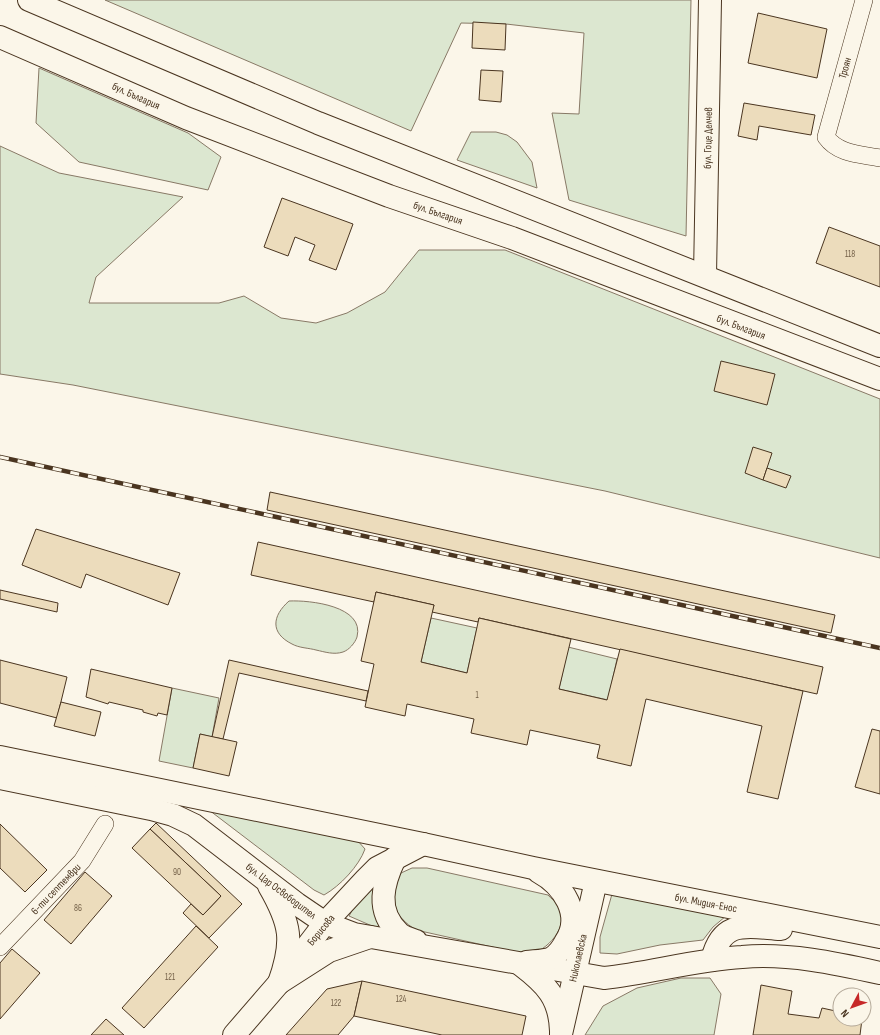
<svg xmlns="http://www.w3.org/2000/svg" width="880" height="1035" viewBox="0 0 880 1035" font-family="'Sofia Sans Condensed',sans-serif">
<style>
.green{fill:#dce7d0;stroke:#887966}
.building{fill:#ecdcbc;stroke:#4a3520}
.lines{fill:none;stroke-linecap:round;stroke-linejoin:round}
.street-casing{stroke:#4a3520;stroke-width:18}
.secondary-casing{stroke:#4a3520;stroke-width:24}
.primary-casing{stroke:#4a3520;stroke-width:24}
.highway-casing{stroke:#4a3520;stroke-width:24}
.street{stroke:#fbf6e9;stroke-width:17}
.secondary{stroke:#fbf6e9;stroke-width:22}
.primary{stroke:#fbf6e9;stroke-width:22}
.highway{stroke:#fbf6e9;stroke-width:22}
.rail-casing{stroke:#4a3520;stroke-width:4.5}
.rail{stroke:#fbf6e9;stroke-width:3;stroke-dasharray:9;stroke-linecap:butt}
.labels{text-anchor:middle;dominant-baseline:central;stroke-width:3;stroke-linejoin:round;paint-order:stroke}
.number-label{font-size:9px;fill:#725f47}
.street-label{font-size:11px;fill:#4a3520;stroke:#fbf6e9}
</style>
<rect width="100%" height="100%" fill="#fbf6e9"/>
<!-- green -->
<g class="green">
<polygon points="105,0 691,0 686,236 569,200 552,113 579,114 584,33 506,24 461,23 411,131"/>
<polygon points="39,68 188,133 221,157 208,190 79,162 36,123"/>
<polygon points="471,132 496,132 507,135 517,142 532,162 537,188 457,160"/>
<polygon points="0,146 59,173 183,197 96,277 89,303 219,303 244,296 281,318 316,323 347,313 385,292 419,250 505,250 880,399 880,558 605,491 73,385 0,374"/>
<path d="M289,601C310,600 365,606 357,637C355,643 349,650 343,652C334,655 325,652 316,650C309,648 299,648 292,644C270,633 272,616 289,601Z"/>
<polygon points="431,618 477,628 467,673 421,662"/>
<polygon points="568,647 617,659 608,700 559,689"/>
<polygon points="172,688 219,698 212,737 200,734 193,768 159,761"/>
<path d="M205,807L357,840L365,849C359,866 340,886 324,895L314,890Z"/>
<path d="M412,868H427L548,895C551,899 557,902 559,906C570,927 547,951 528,955L416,930C393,915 394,907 394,882L401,873Z"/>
<polygon points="374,882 382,924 379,929 349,916 359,898"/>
<polygon points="612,894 726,916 713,927 703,940 660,945 617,954 600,953 600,937"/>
<polygon points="681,978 710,978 721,994 714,1035 585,1035 603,1006 637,988"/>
</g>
<!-- building -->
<g class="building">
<polygon points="758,13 827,29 817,78 748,63"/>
<polygon points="473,22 506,24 505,50 472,48"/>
<polygon points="481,70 503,71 501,102 479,100"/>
<polygon points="744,103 815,115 811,135 759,126 757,140 738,136"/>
<polygon points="282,198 353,224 336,270 309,260 315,245 295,237 288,256 264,247"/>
<polygon points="829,227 880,246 880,287 816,263"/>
<polygon points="721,361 775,374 767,405 714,391"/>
<polygon points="753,447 772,453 763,480 745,473"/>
<polygon points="767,468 791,476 786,488 763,480"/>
<polygon points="270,492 835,615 831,633 267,510"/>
<polygon points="36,529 180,573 168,605 86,574 81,588 22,565"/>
<polygon points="258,542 823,667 817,694 479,618 478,622 432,612 434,605 376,592 374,602 251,575"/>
<polygon points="0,590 58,603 57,612 0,599"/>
<polygon points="376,592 434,605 421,662 467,673 479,618 571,639 559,689 607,700 620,649 803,691 778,799 747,792 762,726 646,699 631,766 597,758 600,745 530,730 527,745 471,733 474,719 407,704 405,716 365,707 374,664 361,661"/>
<polygon points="0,660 67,677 57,718 0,703"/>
<polygon points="229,660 368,691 366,701 239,673 223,739 212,737"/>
<polygon points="91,669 172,688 167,715 158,713 157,716 143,712 143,710 109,702 108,704 86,697"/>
<polygon points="61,702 101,712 95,736 54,726"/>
<polygon points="872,729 880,731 880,794 855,787"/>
<polygon points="200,734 237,742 229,776 193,768"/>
<polygon points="156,823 242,904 209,938 183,913 191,904 203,915 221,896 150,829"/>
<polygon points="0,824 47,870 25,892 0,868"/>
<polygon points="150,829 221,896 203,915 132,848"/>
<polygon points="85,872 112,896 71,944 44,920"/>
<polygon points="196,926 218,947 144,1028 122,1008"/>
<polygon points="12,949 40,973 0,1019 0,963"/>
<polygon points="362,981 354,1016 338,1035 286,1035 327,989"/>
<polygon points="362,981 526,1016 522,1035 442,1035 354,1016"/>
<polygon points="761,985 792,991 788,1014 819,1018 822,1008 840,1012 840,1019 862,1019 860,1035 753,1035"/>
<polygon points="106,1019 124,1035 91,1035"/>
</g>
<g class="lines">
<!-- street casing -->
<g class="street-casing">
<g id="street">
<path d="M864,0L826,137C838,154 860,154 880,158"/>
<polyline points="0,947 82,861 105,824"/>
</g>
</g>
<!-- secondary casing -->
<g class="secondary-casing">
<g id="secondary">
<polyline points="705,275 710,0"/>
<polyline points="561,1034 596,881"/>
<polyline points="234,1035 279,983 325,923 366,879 377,868 423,844"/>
</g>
</g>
<!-- primary casing -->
<g class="primary-casing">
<g id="primary">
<polyline points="0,757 423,844 533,868 880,937"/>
<path d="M0,778L151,809L173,815L194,825L297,904L325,923L354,934L604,978C650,973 695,960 742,957C788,953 835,963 880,973"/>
<path d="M395,858C383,883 375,911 399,933C403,937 411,939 416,941"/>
<path d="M269,886C291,924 294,941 279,983"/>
<path d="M712,960C722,918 748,927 781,929"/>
<path d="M527,962C534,961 545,961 552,958C558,954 563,947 566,941C583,915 563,885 539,872"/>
<path d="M521,965C546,984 560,998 561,1031"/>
<polyline points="279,983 329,951 370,937"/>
</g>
</g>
<!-- highway casing -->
<g class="highway-casing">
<g id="highway">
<polyline points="29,0 318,123 880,346"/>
<polyline points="0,37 186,118 389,196 512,238 880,379"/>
</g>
</g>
<!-- street -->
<use href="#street" class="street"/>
<!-- secondary -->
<use href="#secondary" class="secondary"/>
<!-- primary -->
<use href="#primary" class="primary"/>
<!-- highway -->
<use href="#highway" class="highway"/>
<!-- rail casing -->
<g class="rail-casing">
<polyline id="rail" points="0,457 880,648"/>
</g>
<!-- rail -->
<use href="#rail" class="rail"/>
</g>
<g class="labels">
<!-- number labels -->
<g class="number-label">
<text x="850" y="254">118</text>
<text x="477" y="695">1</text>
<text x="177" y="872">90</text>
<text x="78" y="908">86</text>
<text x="170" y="977">121</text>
<text x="401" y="999">124</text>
<text x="336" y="1003">122</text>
</g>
<!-- street labels -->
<g class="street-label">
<text transform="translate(845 68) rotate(-74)">Троян</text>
<text transform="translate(136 96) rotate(24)">бул. България</text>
<text transform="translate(708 138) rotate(-89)">бул. Гоце Делчев</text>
<text transform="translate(438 213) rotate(19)">бул. България</text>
<text transform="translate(741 327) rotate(21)">бул. България</text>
<text transform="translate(56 889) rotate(-46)">6-ти септември</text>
<text transform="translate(281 891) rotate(37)">бул. Цар Освободител</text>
<text transform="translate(706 903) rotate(11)">бул. Мидия-Енос</text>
<text transform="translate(321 930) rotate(-51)">Борисова</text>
<text transform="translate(578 958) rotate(-77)">Николаевска</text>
</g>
</g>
<!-- north arrow -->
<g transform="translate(852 1007) rotate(229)"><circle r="19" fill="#fbf6e9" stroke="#b4a999"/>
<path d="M0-3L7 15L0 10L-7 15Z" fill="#c62828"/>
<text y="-6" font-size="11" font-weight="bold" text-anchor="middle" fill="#4a3520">N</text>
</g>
</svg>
